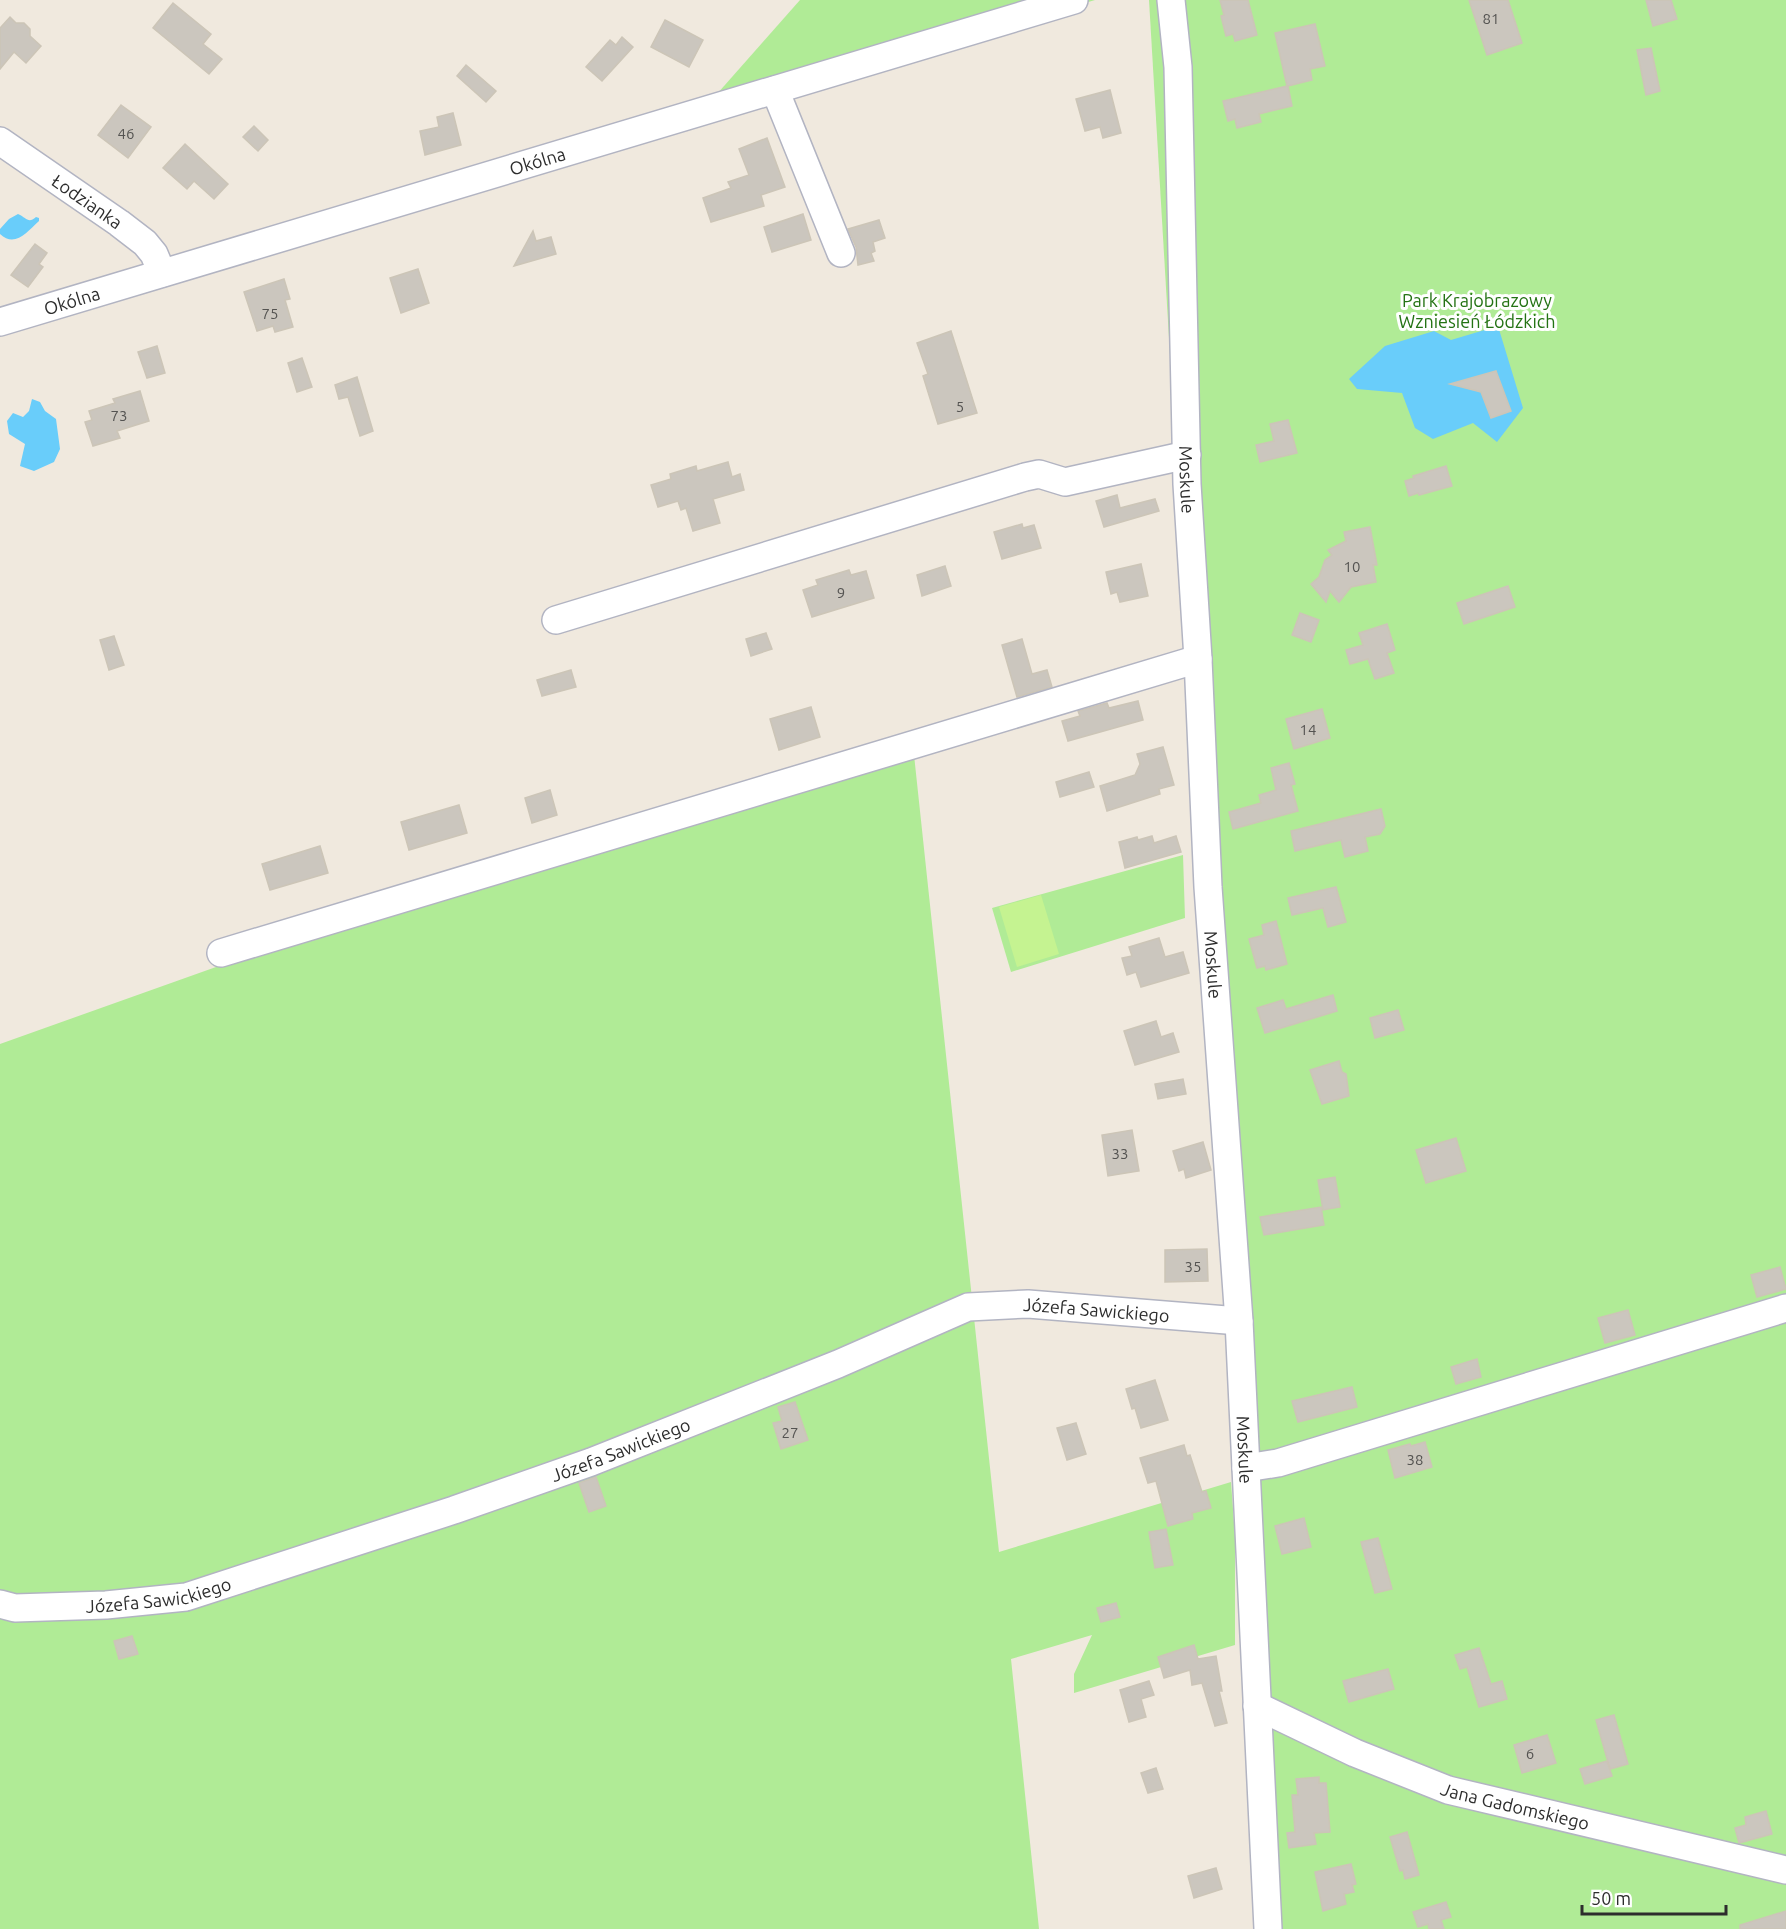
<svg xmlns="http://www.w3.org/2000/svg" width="1786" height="1929" viewBox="0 0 1786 1929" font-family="Ubuntu,sans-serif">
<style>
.green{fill:#b0eb96}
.pitch{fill:#c5f391}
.water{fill:#69cdfa}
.building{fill:#cbc6be;stroke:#ccc5b7;stroke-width:1.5}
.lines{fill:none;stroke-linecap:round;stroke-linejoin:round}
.minor-casing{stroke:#b2b4c2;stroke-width:30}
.minor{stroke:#fff;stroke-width:27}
.labels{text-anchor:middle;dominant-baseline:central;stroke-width:6;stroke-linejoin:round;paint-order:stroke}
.number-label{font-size:15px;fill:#545351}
.street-label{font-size:18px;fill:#2d2d2d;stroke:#fff}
.park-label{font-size:18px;fill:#247314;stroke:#fff}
</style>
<rect width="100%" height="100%" fill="#f0e9de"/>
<!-- green -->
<g class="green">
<polygon points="800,0 1095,0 694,120"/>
<polygon points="1149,0 1786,0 1786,1929 1263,1929"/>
<polygon points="912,736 999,1552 1231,1482 1235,1536 1235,1645 1074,1693 1074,1674 1092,1635 1011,1659 1039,1929 0,1929 0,1044 597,831"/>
<polygon points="1183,855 1185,918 1011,972 992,908"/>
</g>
<!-- pitch -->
<polygon class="pitch" points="1041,895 1059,954 1017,967 999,907"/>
<!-- water -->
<g class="water">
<path d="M18,214C27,218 28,224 36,217L39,218V221C27,232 15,248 0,234V229L9,219Z"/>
<polygon points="1498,326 1523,408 1497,442 1473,423 1433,439 1415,428 1402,393 1357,389 1349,379 1385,346 1434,331 1451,340"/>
<polygon points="32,399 40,402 45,411 56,419 60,449 54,462 34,471 20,466 25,444 9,434 7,421 13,413 23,417 29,411"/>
</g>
<!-- building -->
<g class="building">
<polygon points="1220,0 1248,0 1257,35 1235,41 1233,34 1226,36 1221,16 1224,15"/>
<polygon points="1469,0 1508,0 1522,43 1487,55"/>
<polygon points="1646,0 1671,0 1677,19 1653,26"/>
<polygon points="173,3 211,34 203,44 222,59 209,74 153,28"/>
<polygon points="10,17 16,23 24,23 30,29 30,36 41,46 26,63 14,52 0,69 0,28"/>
<polygon points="665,20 703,40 689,67 651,47"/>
<polygon points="1315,24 1325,66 1310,69 1312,80 1288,86 1292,106 1259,114 1261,122 1237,128 1235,119 1228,121 1223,101 1287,86 1275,33"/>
<polygon points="622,37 633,47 602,81 586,67 610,40 616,45"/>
<polygon points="1651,48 1660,91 1646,95 1637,50"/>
<polygon points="466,65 496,91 486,102 457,76"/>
<polygon points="1110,90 1121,133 1103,138 1100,127 1085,131 1076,99"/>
<polygon points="121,105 151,127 128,158 98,135"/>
<polygon points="453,113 461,145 425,155 420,131 439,127 437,117"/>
<polygon points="254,126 268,140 258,151 243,137"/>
<polygon points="767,138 785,187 761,195 764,206 711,222 703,198 731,188 728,182 749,175 739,149"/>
<polygon points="185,144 228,184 214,199 194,181 187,189 163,168"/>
<polygon points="803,214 811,240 772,252 764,227"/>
<polygon points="879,220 885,238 873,242 875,251 871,253 874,261 858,265 856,247 848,229"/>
<polygon points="533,231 536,241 551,237 556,254 514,266"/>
<polygon points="35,244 47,253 39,264 43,267 28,287 11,275"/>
<polygon points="418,269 429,303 401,313 390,278"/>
<polygon points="284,279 290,299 285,300 293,327 275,332 273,326 257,331 244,292"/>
<polygon points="951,331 977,413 938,424 923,376 928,374 917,343"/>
<polygon points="157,346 165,373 147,378 138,352"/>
<polygon points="302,358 312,387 297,392 288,363"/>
<polygon points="1496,371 1511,411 1491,418 1481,392 1450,384"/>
<polygon points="357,377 373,431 360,436 348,397 339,399 335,385"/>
<polygon points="140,391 149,421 117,431 120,438 93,446 85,422 92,420 89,411 115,403 113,399"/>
<polygon points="1288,420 1297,453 1260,462 1256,445 1274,441 1270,424"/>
<polygon points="728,462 732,477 740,474 744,490 713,499 720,523 693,531 686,508 681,510 678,501 658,507 651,485 671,479 670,474 696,466 697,471"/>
<polygon points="1446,466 1452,486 1419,495 1418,493 1409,496 1405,481 1414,478 1413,476"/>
<polygon points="1117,495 1120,508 1155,499 1159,511 1104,527 1096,501"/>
<polygon points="1022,524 1023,528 1034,525 1041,548 1002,559 994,532"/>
<polygon points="1370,527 1377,565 1373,565 1376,582 1351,587 1339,602 1330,591 1326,602 1311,584 1319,577 1325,560 1332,555 1328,550 1346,541 1344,532"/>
<polygon points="1141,564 1148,596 1120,602 1117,592 1111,594 1106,572"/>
<polygon points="945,566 951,586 922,596 917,575"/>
<polygon points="849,570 851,575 866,571 874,598 812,617 803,590 818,585 816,580"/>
<polygon points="1508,586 1515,607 1464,624 1457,603"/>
<polygon points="1300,613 1319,620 1311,642 1292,635"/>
<polygon points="1387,624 1395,650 1387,653 1394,673 1375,679 1368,659 1350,664 1346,650 1363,645 1359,633"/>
<polygon points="766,633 772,649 751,656 746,639"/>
<polygon points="114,636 124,665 109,670 100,640"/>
<polygon points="1022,639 1032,674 1047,670 1052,687 1017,697 1002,645"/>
<polygon points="571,670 576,687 542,696 537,680"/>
<polygon points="1138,701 1143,720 1068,741 1062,721 1080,716 1078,711 1107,703 1109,708"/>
<polygon points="811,707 820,737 779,750 770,719"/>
<polygon points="1322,709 1330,738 1294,749 1286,719"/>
<polygon points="1163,747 1174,785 1159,789 1160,794 1107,811 1100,786 1135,775 1140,764 1137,754"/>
<polygon points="1289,763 1295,784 1291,785 1298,811 1233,829 1229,812 1261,803 1259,795 1276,790 1271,768"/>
<polygon points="1089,772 1094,787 1060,797 1056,782"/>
<polygon points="550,790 557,815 532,823 525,798"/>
<polygon points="459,805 467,833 409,850 401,822"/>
<polygon points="1381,809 1385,826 1380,834 1365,837 1368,851 1345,857 1341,840 1295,851 1291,831"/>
<polygon points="1152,836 1154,843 1176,836 1181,852 1125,868 1119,842 1137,837 1138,840"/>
<polygon points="320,846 328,873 270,890 262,864"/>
<polygon points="1336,887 1346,922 1328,927 1323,908 1292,915 1288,898"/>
<polygon points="1276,921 1287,964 1266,970 1265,966 1257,968 1249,939 1264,935 1262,925"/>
<polygon points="1159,938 1165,957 1183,952 1189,973 1141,987 1136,972 1127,975 1122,958 1132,956 1129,947"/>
<polygon points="1333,995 1337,1011 1265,1033 1257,1008 1283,1000 1286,1009"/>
<polygon points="1398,1010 1404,1030 1375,1038 1370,1018"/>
<polygon points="1156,1021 1161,1037 1173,1033 1179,1052 1135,1065 1124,1031"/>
<polygon points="1339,1061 1342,1072 1346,1074 1349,1096 1322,1104 1310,1070"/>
<polygon points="1183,1079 1186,1094 1158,1099 1155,1084"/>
<polygon points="1132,1130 1139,1171 1108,1176 1102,1135"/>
<polygon points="1456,1138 1466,1171 1426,1183 1416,1150"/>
<polygon points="1203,1142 1211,1170 1186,1178 1184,1169 1179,1171 1173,1151"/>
<polygon points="1335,1177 1340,1207 1323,1210 1318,1180"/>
<polygon points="1321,1207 1324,1225 1264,1235 1260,1217"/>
<polygon points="1207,1249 1208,1281 1165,1282 1165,1250"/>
<polygon points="1780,1267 1786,1289 1757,1297 1751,1275"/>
<polygon points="1628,1310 1635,1335 1605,1343 1598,1318"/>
<polygon points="1477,1359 1481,1377 1456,1384 1451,1367"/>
<polygon points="1155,1380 1168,1420 1141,1428 1135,1408 1132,1409 1126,1389"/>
<polygon points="1352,1387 1357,1407 1298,1422 1292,1401"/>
<polygon points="795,1402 808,1440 781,1449 773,1423 782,1421 778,1407"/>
<polygon points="1076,1423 1086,1454 1067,1460 1057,1428"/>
<polygon points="1425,1442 1432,1467 1395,1478 1388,1450 1410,1444 1411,1446"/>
<polygon points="1184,1445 1187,1456 1190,1455 1202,1492 1206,1491 1211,1508 1192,1513 1193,1519 1168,1526 1156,1481 1148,1483 1140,1458"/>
<polygon points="596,1477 606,1506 589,1512 579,1483"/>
<polygon points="1304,1518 1311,1547 1282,1554 1275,1526"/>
<polygon points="1166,1529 1173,1565 1155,1568 1149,1532"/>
<polygon points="1378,1538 1392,1589 1375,1593 1361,1542"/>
<polygon points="1116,1603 1120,1617 1101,1622 1097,1608"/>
<polygon points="132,1636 138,1654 119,1659 114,1641"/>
<polygon points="1194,1645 1198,1659 1216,1656 1222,1691 1219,1691 1227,1723 1215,1726 1202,1683 1192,1685 1190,1670 1164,1678 1158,1657"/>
<polygon points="1479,1648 1491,1684 1502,1681 1507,1699 1479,1707 1467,1667 1460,1669 1455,1655"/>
<polygon points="1388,1669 1394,1689 1349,1702 1343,1681"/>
<polygon points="1149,1681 1154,1695 1141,1699 1146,1717 1129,1722 1120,1690"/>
<polygon points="1614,1715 1628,1764 1610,1769 1596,1720"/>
<polygon points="1547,1735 1556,1763 1522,1773 1514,1745"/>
<polygon points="1607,1761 1612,1776 1585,1784 1580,1769"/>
<polygon points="1156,1768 1163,1789 1148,1793 1141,1773"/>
<polygon points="1319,1777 1319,1783 1326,1783 1330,1832 1314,1833 1316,1844 1289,1848 1287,1833 1295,1832 1292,1795 1298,1795 1296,1779"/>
<polygon points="1766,1811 1772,1834 1739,1843 1735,1828 1746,1825 1745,1817"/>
<polygon points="1407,1832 1419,1875 1405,1879 1403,1870 1400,1871 1390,1837"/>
<polygon points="1351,1864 1356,1884 1352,1885 1354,1892 1344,1894 1346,1904 1323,1911 1315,1872"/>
<polygon points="1216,1868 1222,1889 1194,1898 1188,1876"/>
<polygon points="1446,1902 1451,1917 1441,1920 1444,1929 1429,1929 1428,1924 1418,1927 1413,1912"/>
<polygon points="1786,1911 1786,1929 1740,1929 1740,1925"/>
</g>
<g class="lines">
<!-- minor casing -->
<g class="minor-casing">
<g id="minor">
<path id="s1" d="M1171,0L1178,67L1187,484L1198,659L1208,887L1239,1321L1268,1929"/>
<polyline points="775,90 841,253"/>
<path id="s2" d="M0,141L119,223L145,243L154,254L162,273"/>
<path id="s3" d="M0,322L1074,0"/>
<polyline points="556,620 1025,477 1039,474 1065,482 1187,455"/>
<polyline points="221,953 1198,659"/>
<polyline points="1246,1468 1278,1463 1786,1308"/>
<path id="s4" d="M0,1604L15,1608L106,1605L186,1597L454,1510L591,1462L838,1364L968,1307L1028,1304L1239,1321"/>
<path id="s5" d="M1257,1706L1355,1753L1448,1790L1786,1870"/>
</g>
</g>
<!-- minor -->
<use href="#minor" class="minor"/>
</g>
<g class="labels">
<!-- number labels -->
<g class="number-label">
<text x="1491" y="18">81</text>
<text x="126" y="133">46</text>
<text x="270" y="313">75</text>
<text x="960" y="406">5</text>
<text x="119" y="415">73</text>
<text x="1352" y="566">10</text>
<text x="841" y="592">9</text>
<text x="1308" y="729">14</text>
<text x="1120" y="1153">33</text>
<text x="1193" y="1266">35</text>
<text x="790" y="1432">27</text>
<text x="1415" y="1459">38</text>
<text x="1530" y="1753">6</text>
</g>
<!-- street labels -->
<g class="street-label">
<text stroke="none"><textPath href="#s3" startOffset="561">Okólna</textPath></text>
<text stroke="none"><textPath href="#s2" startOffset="106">Łodzianka</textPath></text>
<text stroke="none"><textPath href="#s3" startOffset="75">Okólna</textPath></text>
<text stroke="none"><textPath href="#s1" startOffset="480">Moskule</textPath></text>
<text stroke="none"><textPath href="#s1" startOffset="966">Moskule</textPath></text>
<text stroke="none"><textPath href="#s4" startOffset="1150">Józefa Sawickiego</textPath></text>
<text stroke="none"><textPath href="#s4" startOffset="646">Józefa Sawickiego</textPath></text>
<text stroke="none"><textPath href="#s1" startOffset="1452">Moskule</textPath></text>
<text stroke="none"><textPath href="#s4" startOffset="160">Józefa Sawickiego</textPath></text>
<text stroke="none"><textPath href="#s5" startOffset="278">Jana Gadomskiego</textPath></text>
</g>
<!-- park labels -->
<g class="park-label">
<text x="1477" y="300">Park Krajobrazowy<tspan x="1477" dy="21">Wzniesień Łódzkich</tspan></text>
</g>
</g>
<!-- scale -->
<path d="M1582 1905v9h144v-9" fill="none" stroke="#2d2d2d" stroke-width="3"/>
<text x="1591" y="1905" font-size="18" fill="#2d2d2d" stroke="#ffffff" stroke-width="4.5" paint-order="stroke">50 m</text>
</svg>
